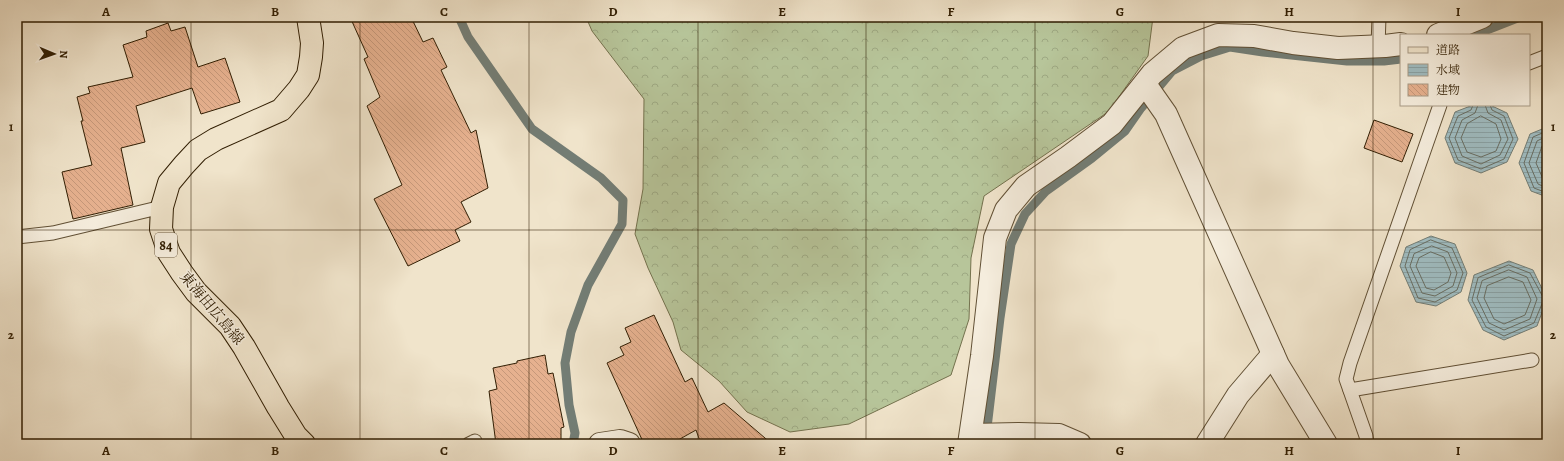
<svg xmlns="http://www.w3.org/2000/svg" width="1564" height="461" viewBox="0 0 1564 461" font-family="Alegreya,'Noto Serif JP',serif">
<style>
.forest{fill:url(#forest-crowns);stroke:#74724e}
.water{fill:url(#water-rules);stroke:#737d75}
.lines{fill:none;stroke-linecap:round;stroke-linejoin:round}
.shore{stroke:#686d62;stroke-width:1}
.stream{stroke:#737d75;stroke-width:9}
.building{fill:url(#building-back-hatch);stroke:#311e03}
.lane-casing{stroke:#615035;stroke-width:15}
.street-casing{stroke:#615035;stroke-width:24}
.primary-casing{stroke:#311e03;stroke-width:24}
.lane{stroke:#f5eddd;stroke-width:13}
.street{stroke:#f5eddd;stroke-width:22}
.primary{stroke:#f0e4cb;stroke-width:22}
.grid{fill:none;stroke:#311e03;stroke-width:1;stroke-opacity:0.55}
.labels{text-anchor:middle;dominant-baseline:central;stroke-width:3;stroke-linejoin:round;paint-order:stroke}
.shield{fill:#f5eddd;stroke:#6c5c44;stroke-width:1}
.shield-label{font-size:14px;font-weight:bold;fill:#311e03}
.street-label{font-size:15px;fill:#311e03;stroke:#f5eddd}
.neatline{fill:none;stroke:#311e03;stroke-width:1.5}
.grid-label{font-size:13px;text-anchor:middle;font-weight:bold;fill:#311e03}
</style>
<defs>
<pattern id="forest-crowns" width="20" height="18" patternUnits="userSpaceOnUse"><rect width="20" height="18" fill="#b7c59a"/><path d="M2 6a3 3 0 1 1 6 0M12 15a3 3 0 1 1 6 0" fill="none" stroke="#9ea983"/></pattern>
<pattern id="water-rules" width="6" height="5" patternUnits="userSpaceOnUse"><rect width="6" height="5" fill="#9fbcc1"/><path d="M0 2.5h6" fill="none" stroke="#89a1a4"/></pattern>
<pattern id="building-back-hatch" width="6" height="6" patternUnits="userSpaceOnUse"><rect width="6" height="6" fill="#e6b18f"/><path d="M-1 5l2 2M0 0l6 6M5-1l2 2" fill="none" stroke="#c6987a"/></pattern>
</defs>
<rect width="100%" height="100%" fill="#f0e4cb"/>
<filter id="stains"><feTurbulence type="fractalNoise" baseFrequency=".005" numOctaves="4"/><feColorMatrix values="0 0 0 0 .2 0 0 0 0 .09 0 0 0 0 .02 0 0 0 .5 -.17"/></filter>
<radialGradient id="worn" r=".72"><stop offset=".6" stop-color="#630" stop-opacity="0"/><stop offset="1" stop-color="#630" stop-opacity=".3"/></radialGradient>
<!-- forest -->
<polygon class="forest" points="586,17 1153,17 1148,56 1108,112 984,196 971,258 969,319 951,375 849,424 790,432 747,412 719,381 681,350 673,322 648,268 635,234 643,189 644,99 592,31"/>
<!-- water -->
<g class="water">
<polygon points="1473,105 1490,105 1507,113 1518,139 1507,162 1481,173 1455,163 1445,138 1455,112"/>
<polygon points="1547,127 1547,197 1531,191 1519,163 1530,134"/>
<polygon points="1431,236 1455,244 1467,273 1461,292 1436,306 1416,302 1400,266 1406,247"/>
<polygon points="1509,261 1533,270 1547,299 1537,326 1504,340 1483,330 1468,300 1474,275"/>
</g>
<g class="lines">
<!-- shore -->
<g class="shore">
<polyline points="1473,105 1471,110 1458,116 1449,138 1458,160 1481,169 1504,159 1513,139 1504,116 1492,110 1490,105"/>
<polyline points="1478,105 1475,113 1462,120 1455,138 1462,156 1481,164 1500,155 1508,139 1501,120 1488,113 1485,105"/>
<polygon points="1481,116 1496,124 1501,139 1496,151 1481,157 1467,152 1461,138 1467,124"/>
<polyline points="1547,131 1533,137 1524,163 1534,188 1547,193"/>
<polyline points="1547,136 1537,141 1529,163 1538,184 1547,188"/>
<polyline points="1547,143 1542,146 1536,163 1543,179 1547,181"/>
<polygon points="1431,240 1452,248 1463,273 1457,290 1435,302 1418,298 1405,266 1410,250"/>
<polygon points="1432,246 1448,252 1457,273 1453,286 1435,296 1422,293 1410,266 1414,254"/>
<polygon points="1431,252 1444,257 1451,273 1448,282 1434,290 1426,288 1416,266 1419,258"/>
<polygon points="1509,265 1530,273 1544,299 1534,323 1504,336 1486,327 1472,300 1478,278"/>
<polygon points="1509,270 1527,277 1537,299 1530,319 1504,330 1489,323 1477,298 1482,281"/>
<polygon points="1509,277 1523,282 1531,300 1525,315 1504,324 1494,319 1484,298 1487,286"/>
</g>
<!-- stream -->
<g class="stream">
<polyline points="459,17 468,37 532,129 601,178 623,200 622,224 588,285 571,332 565,363 569,405 575,433 573,444"/>
<polyline points="1474,35 1520,17"/>
<polyline points="986,436 1000,318 1011,244 1025,214 1046,191 1092,158 1125,131 1141,108 1172,71 1201,56 1230,47 1263,52 1347,61 1384,61 1401,59"/>
</g>
</g>
<!-- building -->
<g class="building">
<polygon points="350,17 411,17 423,42 433,38 447,67 441,70 471,133 476,130 488,188 461,202 471,222 455,230 460,241 408,266 374,199 402,185 367,106 380,97 364,59 368,57"/>
<polygon points="168,23 171,31 185,27 198,67 225,58 240,102 201,114 192,88 136,106 145,142 121,148 133,205 73,219 62,172 92,165 81,121 83,121 77,97 90,93 88,87 133,77 123,45 147,37 146,31"/>
<polygon points="1374,120 1413,134 1402,162 1364,148"/>
<polygon points="654,315 685,382 692,378 708,412 724,403 772,444 701,444 696,430 671,444 644,444 607,363 624,355 620,347 631,342 625,328"/>
<polygon points="545,355 548,374 553,373 564,427 561,428 561,444 496,444 489,391 497,389 493,368 517,363 517,361"/>
</g>
<g class="lines">
<!-- lane casing -->
<g class="lane-casing">
<g id="lane">
<polyline points="1378,47 1379,17"/>
<polyline points="1529,63 1547,56"/>
<polyline points="17,237 53,233 162,207"/>
<polyline points="1350,390 1532,360"/>
<polyline points="469,444 475,441"/>
<polyline points="1367,444 1366,436 1346,379 1350,363 1440,105"/>
</g>
</g>
<!-- street casing -->
<g class="street-casing">
<g id="street">
<polyline points="1438,35 1482,17"/>
<polyline points="1145,84 1166,114 1278,365 1326,444"/>
<polyline points="971,435 1019,434 1059,435 1080,444"/>
<polyline points="600,444 620,441 629,444"/>
<polyline points="969,444 982,356 995,238 1006,210 1026,186 1068,157 1112,124 1152,74 1183,48 1218,35 1254,36 1293,43 1338,48 1385,46 1401,44"/>
<polyline points="1207,444 1238,395 1273,354"/>
</g>
</g>
<!-- primary casing -->
<g class="primary-casing">
<polyline id="primary" points="304,444 296,436 278,407 244,347 230,326 196,292 182,273 169,253 161,229 162,207 169,183 184,165 198,150 216,139 281,110 299,89 308,75 311,57 312,43 308,17"/>
</g>
<!-- lane -->
<use href="#lane" class="lane"/>
<!-- street -->
<use href="#street" class="street"/>
<!-- primary -->
<use href="#primary" class="primary"/>
</g>
<!-- grid -->
<path class="grid" d="M191,17V444M360,17V444M529,17V444M698,17V444M866,17V444M1035,17V444M1204,17V444M1373,17V444M17,230H1547"/>
<g class="labels">
<!-- shield labels -->
<rect class="shield" x="155" y="233" width="22" height="24" rx="3"/>
<g class="shield-label">
<text x="166" y="245">84</text>
</g>
<!-- street labels -->
<g class="street-label">
<text transform="translate(212 308) rotate(50)">東海田広島線</text>
</g>
</g>
<!-- margin -->
<rect width="1564" height="461" fill="none" stroke="#f0e4cb" stroke-width="44"/>
<!-- legend -->
<rect x="1400" y="34" width="130" height="72" fill="#f5eddd" stroke="#a79a86"/>
<rect x="1408" y="47" width="20" height="6" fill="#f0e4cb" stroke="#a79a86"/>
<text x="1436" y="54" font-size="12" fill="#311e03">道路</text>
<rect x="1408" y="64" width="20" height="12" fill="url(#water-rules)" stroke="#a79a86"/>
<text x="1436" y="74" font-size="12" fill="#311e03">水域</text>
<rect x="1408" y="84" width="20" height="12" fill="url(#building-back-hatch)" stroke="#a79a86"/>
<text x="1436" y="94" font-size="12" fill="#311e03">建物</text>
<!-- north arrow -->
<g transform="translate(54 54) rotate(92)" stroke="#f5eddd" stroke-width="3" paint-order="stroke">
<path d="M0-3L7 15L0 10L-7 15Z" fill="#311e03"/>
<text y="-6" font-size="11" font-weight="bold" text-anchor="middle" fill="#311e03">N</text>
</g>
<rect x="22" y="22" width="1520" height="417" class="neatline"/>
<g class="grid-label">
<text x="106" y="16">A</text>
<text x="275" y="16">B</text>
<text x="444" y="16">C</text>
<text x="613" y="16">D</text>
<text x="782" y="16">E</text>
<text x="951" y="16">F</text>
<text x="1120" y="16">G</text>
<text x="1289" y="16">H</text>
<text x="1458" y="16">I</text>
<text x="11" y="131">1</text>
<text x="1553" y="131">1</text>
<text x="11" y="339">2</text>
<text x="1553" y="339">2</text>
<text x="106" y="455">A</text>
<text x="275" y="455">B</text>
<text x="444" y="455">C</text>
<text x="613" y="455">D</text>
<text x="782" y="455">E</text>
<text x="951" y="455">F</text>
<text x="1120" y="455">G</text>
<text x="1289" y="455">H</text>
<text x="1458" y="455">I</text>
</g>
<rect width="100%" height="100%" filter="url(#stains)"/>
<rect width="100%" height="100%" fill="url(#worn)"/>
</svg>
